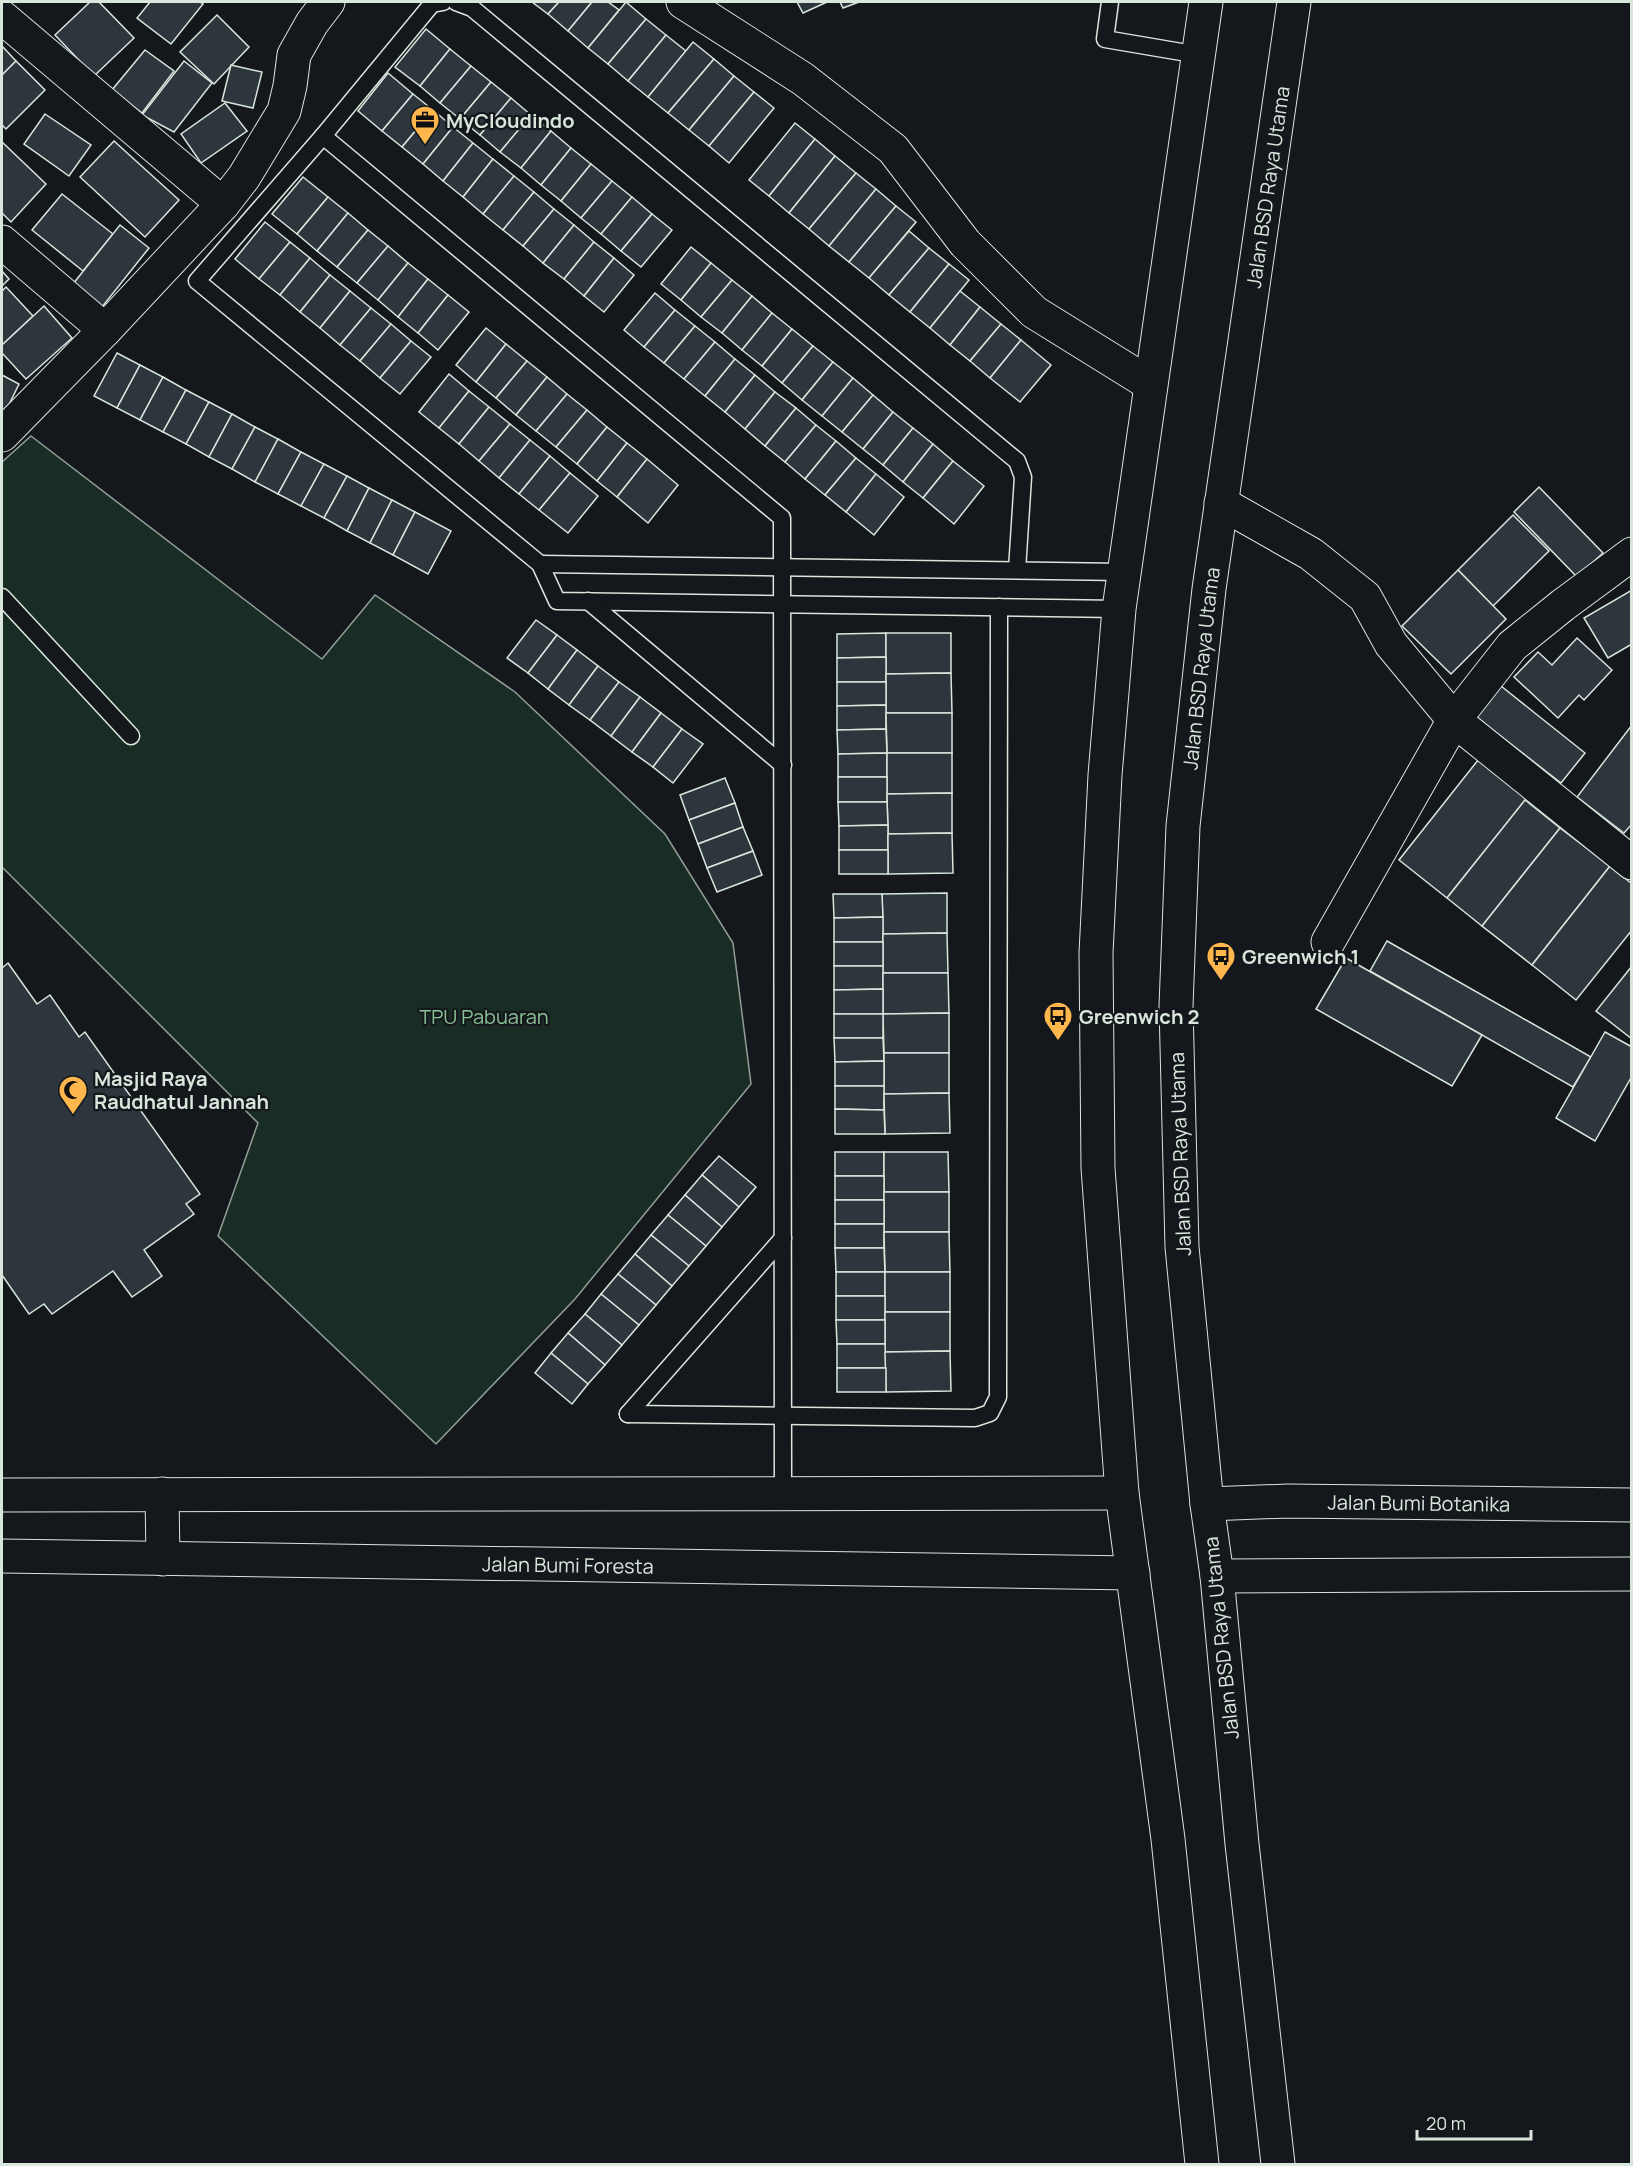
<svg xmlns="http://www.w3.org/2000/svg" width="1633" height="2166" viewBox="0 0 1633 2166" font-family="Manrope,sans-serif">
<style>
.green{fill:#1a2d24;stroke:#939e99;stroke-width:1.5}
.building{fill:#2c363c;stroke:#d8e6dc;stroke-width:1.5}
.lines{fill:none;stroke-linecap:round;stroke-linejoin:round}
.lane-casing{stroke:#d8e6dc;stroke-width:19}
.street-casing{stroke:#d8e6dc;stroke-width:35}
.secondary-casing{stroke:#d8e6dc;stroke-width:35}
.primary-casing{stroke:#d8e6dc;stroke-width:35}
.lane{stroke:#14181c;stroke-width:16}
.street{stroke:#14181c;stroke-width:33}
.secondary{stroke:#14181c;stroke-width:33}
.primary{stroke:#14181c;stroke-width:33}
.labels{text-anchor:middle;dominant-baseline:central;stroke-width:4.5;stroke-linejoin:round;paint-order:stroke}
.poi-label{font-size:20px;font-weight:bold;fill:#d8e6dc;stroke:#14181c;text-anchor:start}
.street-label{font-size:20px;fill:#d8e6dc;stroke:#14181c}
.park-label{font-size:20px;fill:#8ac095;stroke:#14181c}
</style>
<rect width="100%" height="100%" fill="#14181c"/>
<!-- green -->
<polygon class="green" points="31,436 322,659 375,595 515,692 665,834 733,943 751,1084 575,1299 436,1444 218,1236 258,1123 2,867 2,462"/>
<!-- building -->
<g class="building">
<polygon points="90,2 99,2 134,38 94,76 55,35"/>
<polygon points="150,2 200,2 203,4 171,44 137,18"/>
<polygon points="532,2 559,2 548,14"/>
<polygon points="559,2 592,2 568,31 548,14"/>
<polygon points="592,2 608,2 619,10 588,48 568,31"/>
<polygon points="626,2 646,19 608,64 588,48"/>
<polygon points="797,2 827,2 803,13"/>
<polygon points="840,2 859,2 843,8"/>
<polygon points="217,15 249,47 214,84 180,52"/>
<polygon points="646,19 666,35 628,81 608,64"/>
<polygon points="426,29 450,49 420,86 395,67"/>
<polygon points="666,35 686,51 648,97 628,81"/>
<polygon points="693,42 714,59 668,113 648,97"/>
<polygon points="2,46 16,61 2,75"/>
<polygon points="450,49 471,66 440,103 420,86"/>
<polygon points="145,50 174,71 142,113 112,90"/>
<polygon points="714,59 734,76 689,130 668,113"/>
<polygon points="16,61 45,90 6,129 2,125 2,75"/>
<polygon points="184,61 212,83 174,132 142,115"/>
<polygon points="231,65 262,72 253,108 222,101"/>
<polygon points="471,66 491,82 460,119 440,103"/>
<polygon points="388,73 413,94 382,131 358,111"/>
<polygon points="734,76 754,92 709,146 689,130"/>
<polygon points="491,82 511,98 480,135 460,119"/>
<polygon points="754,92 774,108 729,163 709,146"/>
<polygon points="413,94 433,110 402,147 382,131"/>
<polygon points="511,98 531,115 500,152 480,135"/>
<polygon points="225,103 247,131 201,163 181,134"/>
<polygon points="433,110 453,127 423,164 402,147"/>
<polygon points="45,114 91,145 69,176 24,144"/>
<polygon points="531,115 551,131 521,168 500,152"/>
<polygon points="795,123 815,139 769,196 749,180"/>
<polygon points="453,127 473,143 443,181 423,164"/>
<polygon points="551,131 571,148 541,185 521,168"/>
<polygon points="815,139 835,156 789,213 769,196"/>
<polygon points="114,141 179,200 145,237 80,177"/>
<polygon points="2,142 46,184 11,222 2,213"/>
<polygon points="473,143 493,159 463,197 443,181"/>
<polygon points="571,148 591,164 561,201 541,185"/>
<polygon points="835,156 856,173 809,229 789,213"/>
<polygon points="493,159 514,176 483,214 463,197"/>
<polygon points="591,164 612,181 581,218 561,201"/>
<polygon points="856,173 876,189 829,246 809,229"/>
<polygon points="514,176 534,192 503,230 483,214"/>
<polygon points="303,177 328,197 297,234 272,214"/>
<polygon points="612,181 632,197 601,234 581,218"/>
<polygon points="876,189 896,206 849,262 829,246"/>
<polygon points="534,192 554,209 523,246 503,230"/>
<polygon points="62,194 113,234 83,271 32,230"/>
<polygon points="328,197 348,213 317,251 297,234"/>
<polygon points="632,197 652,214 621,251 601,234"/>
<polygon points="896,206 916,222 869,278 849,262"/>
<polygon points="554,209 574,225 543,263 523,246"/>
<polygon points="348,213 368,230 337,267 317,251"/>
<polygon points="652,214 672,230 641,267 621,251"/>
<polygon points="265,222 290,242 259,279 235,259"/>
<polygon points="120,225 149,248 102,307 73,284"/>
<polygon points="574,225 594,242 564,279 543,263"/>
<polygon points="368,230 388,246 357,283 337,267"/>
<polygon points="909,231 929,248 889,295 869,278"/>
<polygon points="290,242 310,258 280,295 259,279"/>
<polygon points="594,242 614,258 584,296 564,279"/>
<polygon points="388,246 408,263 378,300 357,283"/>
<polygon points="691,247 711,263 681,300 661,284"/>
<polygon points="929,248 949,264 910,312 889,295"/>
<polygon points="310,258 330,275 300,312 280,295"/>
<polygon points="614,258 634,275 604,312 584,296"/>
<polygon points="408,263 428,279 398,317 378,300"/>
<polygon points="711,263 732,280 701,317 681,300"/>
<polygon points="949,264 969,280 930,328 910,312"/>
<polygon points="2,271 9,279 2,286"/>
<polygon points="330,275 350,291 320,328 300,312"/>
<polygon points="428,279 448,295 418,333 398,317"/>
<polygon points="732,280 752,296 722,333 701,317"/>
<polygon points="6,287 33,316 2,345 2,291"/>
<polygon points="350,291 371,308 340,345 320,328"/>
<polygon points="960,291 980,307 950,345 930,328"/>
<polygon points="655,293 675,310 644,347 624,330"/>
<polygon points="448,295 469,312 438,350 418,333"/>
<polygon points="752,296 772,313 742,350 722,333"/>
<polygon points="44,306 72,338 26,379 2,353 2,345"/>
<polygon points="980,307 1001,324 970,361 950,345"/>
<polygon points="371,308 391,324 360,361 340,345"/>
<polygon points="675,310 695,326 664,363 644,347"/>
<polygon points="772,313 792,329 762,366 742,350"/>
<polygon points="391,324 411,341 380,378 360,361"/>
<polygon points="1001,324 1021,340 990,378 970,361"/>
<polygon points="695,326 715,342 684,379 664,363"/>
<polygon points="486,328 506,344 476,382 456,365"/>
<polygon points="792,329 813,346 782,383 762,366"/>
<polygon points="1021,340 1051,365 1020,402 990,378"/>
<polygon points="411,341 431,357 400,394 380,378"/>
<polygon points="715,342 735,359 705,396 684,379"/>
<polygon points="506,344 527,361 496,398 476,382"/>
<polygon points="813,346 833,362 802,400 782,383"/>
<polygon points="117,353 140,365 117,408 94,396"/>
<polygon points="735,359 755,375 725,412 705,396"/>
<polygon points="527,361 547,377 516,415 496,398"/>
<polygon points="833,362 853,378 822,416 802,400"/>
<polygon points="140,365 163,377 140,420 117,408"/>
<polygon points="449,374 469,391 439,428 419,412"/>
<polygon points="2,375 19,384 2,419"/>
<polygon points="755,375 775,392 745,429 725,412"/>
<polygon points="163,377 186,390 163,432 140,420"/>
<polygon points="547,377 567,394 536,431 516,415"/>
<polygon points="853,378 873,395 842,432 822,416"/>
<polygon points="186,390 209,402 186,444 163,432"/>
<polygon points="469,391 489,407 459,444 439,428"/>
<polygon points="775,392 796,408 765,446 745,429"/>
<polygon points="567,394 587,410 556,447 536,431"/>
<polygon points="873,395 893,412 863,449 842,432"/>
<polygon points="209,402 232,414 209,457 186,444"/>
<polygon points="489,407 510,424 479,461 459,444"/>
<polygon points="796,408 816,425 785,462 765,446"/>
<polygon points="587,410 607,427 577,464 556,447"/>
<polygon points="893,412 913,428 883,465 863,449"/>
<polygon points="232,414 255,427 232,469 209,457"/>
<polygon points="510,424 530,440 499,478 479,461"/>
<polygon points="816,425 836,441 805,479 785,462"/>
<polygon points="255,427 278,439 255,482 232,469"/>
<polygon points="607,427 627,443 597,481 577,464"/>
<polygon points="913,428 933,444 903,482 883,465"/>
<polygon points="278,439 301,452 278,494 255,482"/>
<polygon points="530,440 550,456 519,494 499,478"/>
<polygon points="836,441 856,458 825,495 805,479"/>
<polygon points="627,443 647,459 617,497 597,481"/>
<polygon points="933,444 953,461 923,498 903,482"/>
<polygon points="301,452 324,464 301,506 278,494"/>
<polygon points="550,456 570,473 539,510 519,494"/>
<polygon points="856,458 876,474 846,512 825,495"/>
<polygon points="647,459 678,485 648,523 617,497"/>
<polygon points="953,461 984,486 954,524 923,498"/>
<polygon points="324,464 347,476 324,518 301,506"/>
<polygon points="570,473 598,496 568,533 539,510"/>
<polygon points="876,474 904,497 874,535 846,512"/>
<polygon points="347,476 369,488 347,531 324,518"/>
<polygon points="1539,487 1603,553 1577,577 1514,512"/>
<polygon points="369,488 392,500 370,543 347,531"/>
<polygon points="392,500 415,512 393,555 370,543"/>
<polygon points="415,512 451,531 428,574 393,555"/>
<polygon points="1513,515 1549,551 1493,606 1458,570"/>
<polygon points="1458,570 1506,619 1451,674 1402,626"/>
<polygon points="1632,590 1632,644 1608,658 1584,618"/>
<polygon points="536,620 557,635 528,673 507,658"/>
<polygon points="886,633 886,657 837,658 837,634"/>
<polygon points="886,633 951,633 951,673 886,674"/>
<polygon points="557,635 577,650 548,689 528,673"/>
<polygon points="1577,638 1612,670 1584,700 1579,695 1558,718 1514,677 1538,652 1552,665"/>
<polygon points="577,650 598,666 569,705 548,689"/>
<polygon points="886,657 886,682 837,682 837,658"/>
<polygon points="598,666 619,682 590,720 569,705"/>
<polygon points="951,673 952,713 886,713 886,674"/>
<polygon points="619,682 640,697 611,736 590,720"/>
<polygon points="837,682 886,682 886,705 837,706"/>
<polygon points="1501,686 1585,753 1561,783 1476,717"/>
<polygon points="640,697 661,713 632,752 611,736"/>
<polygon points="886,705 886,729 837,730 837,706"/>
<polygon points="661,713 682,729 653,767 632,752"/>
<polygon points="886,713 952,713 952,753 887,753"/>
<polygon points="1632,725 1632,824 1624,833 1577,797"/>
<polygon points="682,729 703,744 673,783 653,767"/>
<polygon points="886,729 887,753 838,754 837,730"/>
<polygon points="1486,750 1534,789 1447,898 1399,860"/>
<polygon points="887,753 887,777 838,777 838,754"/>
<polygon points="887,753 952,753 952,793 887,794"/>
<rect x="838" y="777" width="49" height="25"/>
<polygon points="725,778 735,803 689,820 680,795"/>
<polygon points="952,793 952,833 888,834 887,794"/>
<polygon points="1525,800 1560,828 1482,926 1447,898"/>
<polygon points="838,802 887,802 888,825 839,826"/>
<polygon points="735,803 743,827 698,844 689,820"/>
<polygon points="888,825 888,850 839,850 839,826"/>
<polygon points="743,827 753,851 707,868 698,844"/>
<polygon points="1560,828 1610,866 1532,965 1482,926"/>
<polygon points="952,833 953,873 888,874 888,834"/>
<rect x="839" y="850" width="49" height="24"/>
<polygon points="753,851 762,875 717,892 707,868"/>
<polygon points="1610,866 1632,884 1632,930 1576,1000 1532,965"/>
<polygon points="947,893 947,933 883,934 882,894"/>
<polygon points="833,894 882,894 883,917 834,918"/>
<polygon points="883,917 883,942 834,942 834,918"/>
<polygon points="947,933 948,973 883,973 883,934"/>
<polygon points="1387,941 1591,1057 1573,1087 1370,971"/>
<rect x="834" y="942" width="49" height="24"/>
<polygon points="1346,958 1482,1035 1452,1086 1316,1009"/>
<polygon points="8,963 37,1004 50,995 79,1037 85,1032 200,1194 186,1204 194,1214 144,1250 162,1276 132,1297 113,1271 52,1314 44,1304 29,1314 2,1275 2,968"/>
<polygon points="834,966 883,966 883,989 834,990"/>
<polygon points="1632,966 1632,1039 1596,1011"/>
<polygon points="883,973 948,973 949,1013 883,1014"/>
<polygon points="883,989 883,1014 834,1014 834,990"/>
<polygon points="949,1013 949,1053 884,1053 883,1014"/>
<rect x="834" y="1014" width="49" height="24"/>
<polygon points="1605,1032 1632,1047 1632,1076 1595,1141 1556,1118"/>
<polygon points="834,1038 883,1038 884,1061 835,1062"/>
<polygon points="884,1053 949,1053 949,1093 884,1094"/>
<polygon points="884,1061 884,1086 835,1086 835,1062"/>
<polygon points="835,1086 884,1086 884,1110 835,1109"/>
<polygon points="949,1093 950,1133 885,1134 884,1094"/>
<polygon points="835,1109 884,1110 885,1134 835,1134"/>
<rect x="835" y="1152" width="49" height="24"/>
<polygon points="884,1152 948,1152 949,1192 884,1192"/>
<polygon points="719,1156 756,1187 739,1207 702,1175"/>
<polygon points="702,1175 739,1207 722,1227 685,1195"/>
<rect x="835" y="1176" width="49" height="24"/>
<rect x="884" y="1192" width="65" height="40"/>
<polygon points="685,1195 722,1227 706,1246 668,1215"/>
<rect x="835" y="1200" width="49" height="24"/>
<polygon points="668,1215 706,1246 689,1266 651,1235"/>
<rect x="835" y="1224" width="49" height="24"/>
<polygon points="884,1232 949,1232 950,1272 885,1272"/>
<polygon points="651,1235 689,1266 672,1286 635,1254"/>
<polygon points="835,1248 884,1248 885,1272 836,1272"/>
<polygon points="635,1254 672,1286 656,1305 618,1274"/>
<rect x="836" y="1272" width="49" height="24"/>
<rect x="885" y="1272" width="65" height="40"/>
<polygon points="618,1274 656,1305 639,1325 601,1294"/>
<polygon points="601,1294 639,1325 622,1345 585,1314"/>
<rect x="836" y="1296" width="49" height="24"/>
<polygon points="885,1312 950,1312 950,1351 885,1352"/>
<polygon points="585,1314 622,1345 605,1365 568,1333"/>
<polygon points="836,1320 885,1320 885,1344 837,1344"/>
<polygon points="568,1333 605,1365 588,1384 551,1353"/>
<polygon points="837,1344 885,1344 886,1368 837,1368"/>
<polygon points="950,1351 951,1391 886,1392 885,1352"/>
<polygon points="551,1353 588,1384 572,1404 535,1373"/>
<rect x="837" y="1368" width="49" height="24"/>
</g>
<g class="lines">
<!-- lane casing -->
<g class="lane-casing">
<g id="lane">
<polyline points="443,2 432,4 323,136 197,281 540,564 557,601 1119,609"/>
<polyline points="456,2 472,8 1017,461 1023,477 1017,570"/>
<polyline points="1110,2 1105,39 1199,55"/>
<polyline points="323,136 782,518 783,1493"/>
<polyline points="540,564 1124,572"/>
<polyline points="2,597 131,736"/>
<polyline points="588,601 783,765"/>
<polyline points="628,1414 975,1418 990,1413 998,1397 999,607"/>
<polyline points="628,1414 783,1238"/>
</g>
</g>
<!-- street casing -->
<g class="street-casing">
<g id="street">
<polyline points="683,2 803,79 893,149 965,243 1034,312 1150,384"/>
<polyline points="2,17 223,204"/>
<polyline points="2,242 105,330"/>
<polyline points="2,435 105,330 223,204 244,177 284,111 290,86 294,55 312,23 328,2"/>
<polyline points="1221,503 1311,554 1365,597 1391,644 1454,720 1632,863"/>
<polyline points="1328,942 1454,720 1512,646 1563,605 1632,554"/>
</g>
</g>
<!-- secondary casing -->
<g class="secondary-casing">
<g id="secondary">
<polyline points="162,1494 163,1559"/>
<polyline points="2,1495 1122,1493"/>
<path id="s1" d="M1207,1504L1288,1501L1632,1505"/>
<path id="s2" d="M2,1556L1133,1573"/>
<polyline points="1217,1576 1632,1574"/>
</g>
</g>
<!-- primary casing -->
<g class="primary-casing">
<g id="primary">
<polyline points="1202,2164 1168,1839 1122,1493 1098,1168 1096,953 1105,775 1119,609 1206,2"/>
<path id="s3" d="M1278,2164L1242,1844L1217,1576L1207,1504L1182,1247L1176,1006L1183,826L1209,589L1294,2"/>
</g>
</g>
<!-- lane -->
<use href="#lane" class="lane"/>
<!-- street -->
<use href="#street" class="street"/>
<!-- secondary -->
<use href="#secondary" class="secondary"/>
<!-- primary -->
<use href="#primary" class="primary"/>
</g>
<!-- icons -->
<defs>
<g id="office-pin" transform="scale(1.5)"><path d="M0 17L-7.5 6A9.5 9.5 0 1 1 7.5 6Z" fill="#ffb74d" stroke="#14181c"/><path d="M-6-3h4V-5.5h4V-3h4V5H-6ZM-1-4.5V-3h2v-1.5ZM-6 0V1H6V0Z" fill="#111"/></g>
<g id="bus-pin" transform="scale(1.5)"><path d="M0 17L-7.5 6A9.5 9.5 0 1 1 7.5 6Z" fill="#ffb74d" stroke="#14181c"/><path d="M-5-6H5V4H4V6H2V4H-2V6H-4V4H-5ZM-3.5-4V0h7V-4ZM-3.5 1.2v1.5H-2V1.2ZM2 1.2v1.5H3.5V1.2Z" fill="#111"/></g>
<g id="mosque-pin" transform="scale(1.5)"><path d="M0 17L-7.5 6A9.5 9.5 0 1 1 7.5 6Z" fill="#ffb74d" stroke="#14181c"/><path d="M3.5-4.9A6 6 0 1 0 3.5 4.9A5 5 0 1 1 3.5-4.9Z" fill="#111"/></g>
</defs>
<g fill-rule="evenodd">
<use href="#office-pin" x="425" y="120"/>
<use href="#bus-pin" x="1221" y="956"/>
<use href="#bus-pin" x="1058" y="1016"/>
<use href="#mosque-pin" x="73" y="1090"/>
</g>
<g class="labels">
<!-- poi labels -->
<g class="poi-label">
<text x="446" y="120">MyCloudindo</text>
<text x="1242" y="956">Greenwich 1</text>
<text x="1079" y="1016">Greenwich 2</text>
<text x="94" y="1078">Masjid Raya<tspan x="94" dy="23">Raudhatul Jannah</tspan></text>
</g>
<!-- street labels -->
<g class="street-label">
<text stroke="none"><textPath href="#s3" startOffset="1988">Jalan BSD Raya Utama</textPath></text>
<text stroke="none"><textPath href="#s3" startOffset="1502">Jalan BSD Raya Utama</textPath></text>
<text transform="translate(1180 1154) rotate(-92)">Jalan BSD Raya Utama</text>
<text stroke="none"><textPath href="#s1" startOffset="212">Jalan Bumi Botanika</textPath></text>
<text stroke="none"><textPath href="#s2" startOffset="566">Jalan Bumi Foresta</textPath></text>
<text transform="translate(1221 1638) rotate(-96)">Jalan BSD Raya Utama</text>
</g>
<!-- park labels -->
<g class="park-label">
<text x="484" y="1016">TPU Pabuaran</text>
</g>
</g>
<!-- border -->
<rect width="1633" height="2166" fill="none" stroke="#d8e6dc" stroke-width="6"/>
<!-- scale -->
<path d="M1417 2130v9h114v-9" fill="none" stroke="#d8e6dc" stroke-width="3"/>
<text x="1426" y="2130" font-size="18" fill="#d8e6dc" stroke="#14181c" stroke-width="4.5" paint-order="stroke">20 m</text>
</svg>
